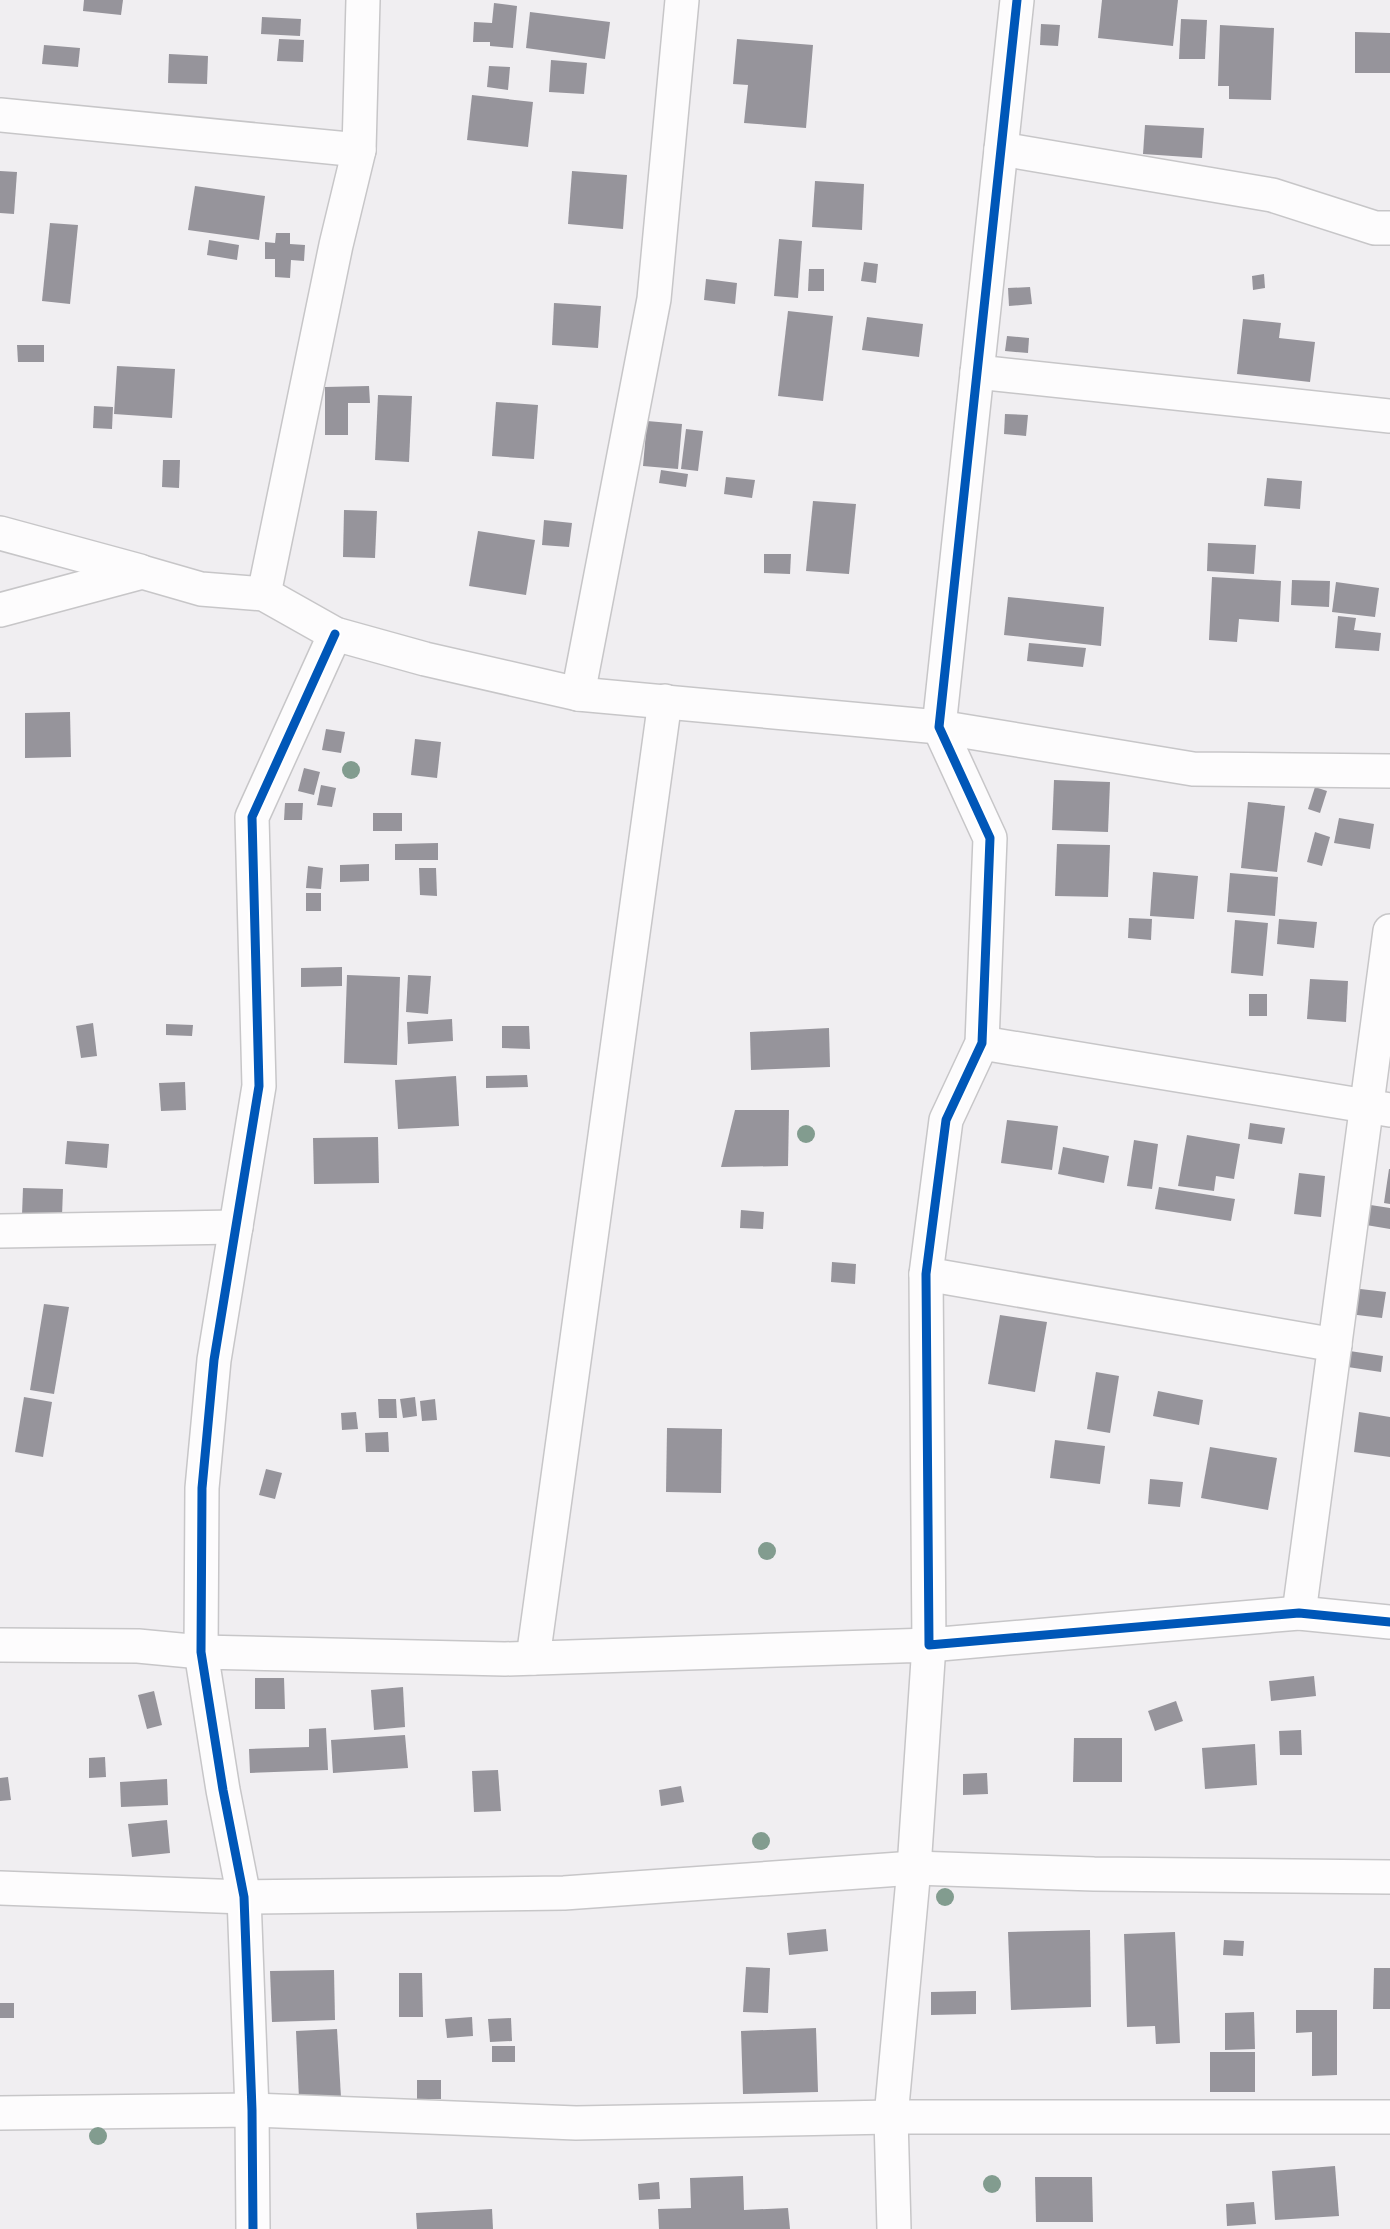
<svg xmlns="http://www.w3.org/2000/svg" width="1390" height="2229" viewBox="0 0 1390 2229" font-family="'PT Sans Narrow',sans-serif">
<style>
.building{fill:#96949b}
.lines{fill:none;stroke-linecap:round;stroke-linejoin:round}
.minor-casing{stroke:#c7c6c8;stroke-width:36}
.minor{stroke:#fdfcfd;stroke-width:33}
.cycleway-casing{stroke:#fff;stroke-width:13}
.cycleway{stroke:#0057b8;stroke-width:9}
.tree{fill:#829c8f}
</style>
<rect width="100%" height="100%" fill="#f0eef1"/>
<!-- building -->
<g class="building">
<polygon points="84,0 123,0 121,15 83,11"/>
<polygon points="1102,0 1178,0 1173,46 1098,38"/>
<polygon points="494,3 517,6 513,48 490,46 490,42 473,42 474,22 492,23"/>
<polygon points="530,12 610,22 605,59 526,48"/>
<polygon points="262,17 301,19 300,36 261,34"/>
<polygon points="1181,19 1207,20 1205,59 1179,59"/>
<polygon points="1041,24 1060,25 1058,46 1040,45"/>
<polygon points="1220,25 1274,28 1271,100 1229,99 1229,86 1218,86"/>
<polygon points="1355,32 1390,33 1390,73 1355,73"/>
<polygon points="279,39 304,40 303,62 277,61"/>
<polygon points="737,39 813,45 806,128 744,123 748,85 733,84"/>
<polygon points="44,45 80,48 78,67 42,64"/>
<polygon points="169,54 208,56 207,84 168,83"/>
<polygon points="551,60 587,63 584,94 549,92"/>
<polygon points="489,66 510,67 508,90 487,87"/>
<polygon points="472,95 533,102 528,147 467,140"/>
<polygon points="1145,125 1204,128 1202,158 1143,154"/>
<polygon points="0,171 17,172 14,214 0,213"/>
<polygon points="572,171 627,175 623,229 568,224"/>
<polygon points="815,181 864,184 862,230 812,227"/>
<polygon points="195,186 265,196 259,240 188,230"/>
<polygon points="50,223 78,225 70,304 42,301"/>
<polygon points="276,233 290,233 290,244 305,245 304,261 291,260 290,278 275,277 275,259 265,259 265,242 275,243"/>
<polygon points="779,239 802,241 798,298 774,296"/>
<polygon points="209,240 239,245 237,260 207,255"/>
<polygon points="864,262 878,264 876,283 861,281"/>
<polygon points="809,269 824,269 824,291 808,291"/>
<polygon points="1264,274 1265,288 1253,290 1252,276"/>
<polygon points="706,279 737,283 735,304 704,300"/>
<polygon points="1030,287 1032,304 1009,306 1008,288"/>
<polygon points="554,303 601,306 598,348 552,345"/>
<polygon points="788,311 833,316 823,401 778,396"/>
<polygon points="867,317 923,324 919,357 862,350"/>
<polygon points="1243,319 1281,323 1279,338 1315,342 1310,382 1237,374"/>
<polygon points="1007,336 1029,338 1028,353 1005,351"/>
<polygon points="17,345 44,345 44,362 18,362"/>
<polygon points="117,366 175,369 172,418 114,414"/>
<polygon points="369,386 370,403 348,403 348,435 325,435 325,387"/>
<polygon points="378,395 412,396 409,462 375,460"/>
<polygon points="496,402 538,405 534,459 492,456"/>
<polygon points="94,406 113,407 112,429 93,428"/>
<polygon points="1005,414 1028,415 1026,436 1004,434"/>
<polygon points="647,421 682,424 678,469 643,466"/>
<polygon points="686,429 703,431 698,471 681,469"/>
<polygon points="163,460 180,460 179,488 162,487"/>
<polygon points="661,470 688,474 686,487 659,483"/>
<polygon points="726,477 755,480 752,498 724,494"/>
<polygon points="1267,478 1302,481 1300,509 1264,506"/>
<polygon points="813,501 856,504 849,574 806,571"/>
<polygon points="344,510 377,511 375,558 343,557"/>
<polygon points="544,520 572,523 569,547 542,545"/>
<polygon points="478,531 535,540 526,595 469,586"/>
<polygon points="1208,543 1256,545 1254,574 1207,571"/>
<polygon points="764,554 791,554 790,574 764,573"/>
<polygon points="1212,577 1281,581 1279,622 1239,619 1237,642 1209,640"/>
<polygon points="1292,580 1330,581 1329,607 1291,605"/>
<polygon points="1336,582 1379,588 1375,617 1332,612"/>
<polygon points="1008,597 1104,607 1101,646 1004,635"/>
<polygon points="1338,616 1356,618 1354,630 1381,633 1379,651 1335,648"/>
<polygon points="1029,643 1086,648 1083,667 1027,661"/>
<polygon points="70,712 71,757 25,758 25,713"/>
<polygon points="326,729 345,732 341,753 322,750"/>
<polygon points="415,739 441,742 437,778 411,775"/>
<polygon points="304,768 320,772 314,795 298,791"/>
<polygon points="1054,780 1110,782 1108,832 1052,830"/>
<polygon points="321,785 336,788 332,807 317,805"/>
<polygon points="1315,787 1327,791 1320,813 1308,809"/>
<polygon points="1248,802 1285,806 1277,872 1241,868"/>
<polygon points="285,803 303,803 302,820 284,820"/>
<rect x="373" y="813" width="29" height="18"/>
<polygon points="1339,818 1374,824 1370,849 1334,843"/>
<polygon points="1315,832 1330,837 1322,866 1307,862"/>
<polygon points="438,843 438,860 395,860 395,844"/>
<polygon points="1057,844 1110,845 1108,897 1055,896"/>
<polygon points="369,864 369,881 340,882 340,865"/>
<polygon points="308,866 323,868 321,889 306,888"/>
<polygon points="419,868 436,868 437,896 420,895"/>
<polygon points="1153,872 1198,876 1194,919 1150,916"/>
<polygon points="1230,873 1278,877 1275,916 1227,912"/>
<rect x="306" y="893" width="15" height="18"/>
<polygon points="1129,918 1152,919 1151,940 1128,938"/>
<polygon points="1279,919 1317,922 1314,948 1277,944"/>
<polygon points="1235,920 1268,923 1263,976 1231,973"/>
<polygon points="342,967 342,986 301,987 301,968"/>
<polygon points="347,975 400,977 397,1065 344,1063"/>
<polygon points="408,975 431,976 428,1014 406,1012"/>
<polygon points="1310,979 1348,981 1346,1022 1307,1019"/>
<rect x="1249" y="994" width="18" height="22"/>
<polygon points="452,1019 453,1041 408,1044 407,1022"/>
<polygon points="93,1023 97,1056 81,1058 76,1026"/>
<polygon points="166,1024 193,1025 192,1036 166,1035"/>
<polygon points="502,1026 529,1026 530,1049 502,1048"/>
<polygon points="829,1028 830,1067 751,1070 750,1032"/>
<polygon points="527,1075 528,1087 486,1088 486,1076"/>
<polygon points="456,1076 459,1126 398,1129 395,1080"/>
<polygon points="185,1082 186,1110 161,1111 159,1083"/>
<polygon points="735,1110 789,1110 788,1166 721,1167"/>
<polygon points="1007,1120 1058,1126 1052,1170 1001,1163"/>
<polygon points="1250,1123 1285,1128 1282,1144 1248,1139"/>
<polygon points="1187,1135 1240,1144 1234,1179 1216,1176 1214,1191 1178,1186"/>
<polygon points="378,1137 379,1183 314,1184 313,1138"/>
<polygon points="1134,1140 1158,1144 1152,1189 1127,1186"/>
<polygon points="67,1141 109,1144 107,1168 65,1164"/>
<polygon points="1063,1147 1109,1156 1104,1183 1058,1174"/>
<polygon points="1389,1169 1390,1169 1390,1204 1384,1203"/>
<polygon points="1299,1173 1325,1176 1321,1217 1294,1214"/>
<polygon points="1159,1187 1235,1199 1231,1221 1155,1209"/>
<polygon points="23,1188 63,1189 62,1216 22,1215"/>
<polygon points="1364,1204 1390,1208 1390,1229 1360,1224"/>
<polygon points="741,1210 764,1212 763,1229 740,1228"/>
<polygon points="832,1262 856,1264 855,1284 831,1282"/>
<polygon points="1352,1288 1386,1292 1382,1318 1349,1314"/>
<polygon points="44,1304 69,1307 54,1394 30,1390"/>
<polygon points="1000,1315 1047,1322 1035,1392 988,1384"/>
<polygon points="1343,1350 1383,1356 1381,1372 1341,1366"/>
<polygon points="1096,1372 1119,1376 1110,1433 1087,1429"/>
<polygon points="1158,1391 1203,1400 1199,1425 1153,1416"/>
<polygon points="24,1397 52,1402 43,1457 15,1452"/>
<polygon points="415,1397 417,1416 403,1418 400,1399"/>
<polygon points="378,1399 396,1399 397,1418 379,1418"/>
<polygon points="435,1399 437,1420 422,1421 420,1401"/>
<polygon points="356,1412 358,1429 342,1430 341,1413"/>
<polygon points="1359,1412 1390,1417 1390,1457 1354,1452"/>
<polygon points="667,1428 722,1429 721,1493 666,1492"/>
<polygon points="388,1432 389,1452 366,1452 365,1433"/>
<polygon points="1055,1440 1105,1446 1100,1484 1050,1478"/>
<polygon points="1210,1447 1277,1458 1268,1510 1201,1498"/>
<polygon points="266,1469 282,1473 275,1499 259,1495"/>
<polygon points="1150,1479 1183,1482 1180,1507 1148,1504"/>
<polygon points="1314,1676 1316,1696 1271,1701 1269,1681"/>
<polygon points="255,1678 284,1678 285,1709 255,1709"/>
<polygon points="403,1687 405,1727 374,1730 371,1690"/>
<polygon points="154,1691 162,1725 147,1729 138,1695"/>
<polygon points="1176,1701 1183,1721 1155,1731 1148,1711"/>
<polygon points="326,1728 328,1770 250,1773 249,1749 309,1747 309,1729"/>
<polygon points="1301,1730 1302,1755 1280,1755 1279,1731"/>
<polygon points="405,1735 408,1768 333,1773 331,1740"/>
<polygon points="1074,1738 1122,1738 1122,1782 1073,1782"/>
<polygon points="1255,1744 1257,1785 1205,1789 1202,1748"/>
<polygon points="105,1757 106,1777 89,1778 89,1758"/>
<polygon points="498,1770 501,1811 474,1812 472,1771"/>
<polygon points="987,1773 988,1794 963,1795 963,1774"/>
<polygon points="8,1777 11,1800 0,1801 0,1778"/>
<polygon points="167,1779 168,1805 121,1807 120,1782"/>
<polygon points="681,1786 684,1802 661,1806 659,1790"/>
<polygon points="167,1820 170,1853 132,1857 128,1824"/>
<polygon points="826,1929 828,1951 789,1955 787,1933"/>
<polygon points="1090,1930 1091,2007 1011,2010 1008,1932"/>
<polygon points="1175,1932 1180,2043 1156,2044 1155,2026 1127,2027 1124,1934"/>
<polygon points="1224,1940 1244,1941 1243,1956 1223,1955"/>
<polygon points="746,1967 770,1968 768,2013 743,2012"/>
<polygon points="1374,1968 1390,1968 1390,2009 1373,2009"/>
<polygon points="334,1970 335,2020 272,2022 270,1971"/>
<polygon points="399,1973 422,1973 423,2017 399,2017"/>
<polygon points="976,1991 976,2014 931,2015 931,1992"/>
<rect x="0" y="2003" width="14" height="15"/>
<polygon points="1296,2010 1337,2010 1337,2075 1312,2076 1312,2032 1296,2033"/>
<polygon points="1254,2012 1255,2049 1225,2050 1225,2013"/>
<polygon points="472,2017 473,2036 447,2038 445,2019"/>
<polygon points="511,2018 512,2041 490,2042 488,2019"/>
<polygon points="816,2028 818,2092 743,2094 741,2031"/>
<polygon points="337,2029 341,2097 299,2099 296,2031"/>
<rect x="492" y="2046" width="23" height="16"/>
<rect x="1210" y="2052" width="45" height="40"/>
<rect x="417" y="2080" width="24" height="19"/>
<polygon points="1335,2166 1339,2216 1275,2220 1272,2171"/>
<polygon points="743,2176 744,2210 788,2208 790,2229 659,2229 658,2209 691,2208 690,2178"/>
<polygon points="1035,2177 1092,2177 1093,2222 1036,2222"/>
<polygon points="659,2182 660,2199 639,2200 638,2184"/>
<polygon points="1254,2202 1256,2224 1227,2226 1226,2204"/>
<polygon points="492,2209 493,2229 417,2229 416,2213"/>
</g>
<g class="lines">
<!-- minor casing -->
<g class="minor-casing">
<g id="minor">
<polyline points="1017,0 939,727 990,838 982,1043 946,1120 926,1274 929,1645 1299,1613 1390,1622"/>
<polyline points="0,115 359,150"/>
<polyline points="1001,149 1272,195 1375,228 1390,228"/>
<polyline points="977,372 1390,416"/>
<polyline points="0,533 140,571"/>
<polyline points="264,594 336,245 359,150 363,0"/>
<polyline points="0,610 142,572 201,589 264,594 335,634 425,659 578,694 939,727 1193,769 1390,771"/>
<polyline points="578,694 654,299 682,0"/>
<polyline points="982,1043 1390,1110"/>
<polyline points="0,1231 236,1227"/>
<polyline points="926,1274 1335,1345"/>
<polyline points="1299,1613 1390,931"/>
<polyline points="0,1645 138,1646 201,1652 505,1659 929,1645 914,1868 891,2117 894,2229"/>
<polyline points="533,1658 665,701"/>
<polyline points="0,1888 244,1897 564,1893 914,1868 1094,1874 1390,1877"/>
<polyline points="0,2113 252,2110 576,2123 891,2117 1390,2117"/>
<polyline points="253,2229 252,2110 244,1897 223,1790 201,1652 202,1488 214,1360 259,1086 252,817 335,634"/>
</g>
</g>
<!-- minor -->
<use href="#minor" class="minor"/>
<!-- cycleway casing -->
<g class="cycleway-casing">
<g id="cycleway">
<polyline points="1017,0 939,727 990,838 982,1043 946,1120 926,1274 929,1645 1299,1613 1390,1622"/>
<polyline points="253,2229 252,2110 244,1897 223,1790 201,1652 202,1488 214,1360 259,1086 252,817 335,634"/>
</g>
</g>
<!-- cycleway -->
<use href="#cycleway" class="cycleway"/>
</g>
<!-- trees -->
<g class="tree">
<circle cx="351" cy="770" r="9"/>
<circle cx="806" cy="1134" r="9"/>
<circle cx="767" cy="1551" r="9"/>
<circle cx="761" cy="1841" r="9"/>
<circle cx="945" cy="1897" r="9"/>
<circle cx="98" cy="2136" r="9"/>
<circle cx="992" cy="2184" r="9"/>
</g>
</svg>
